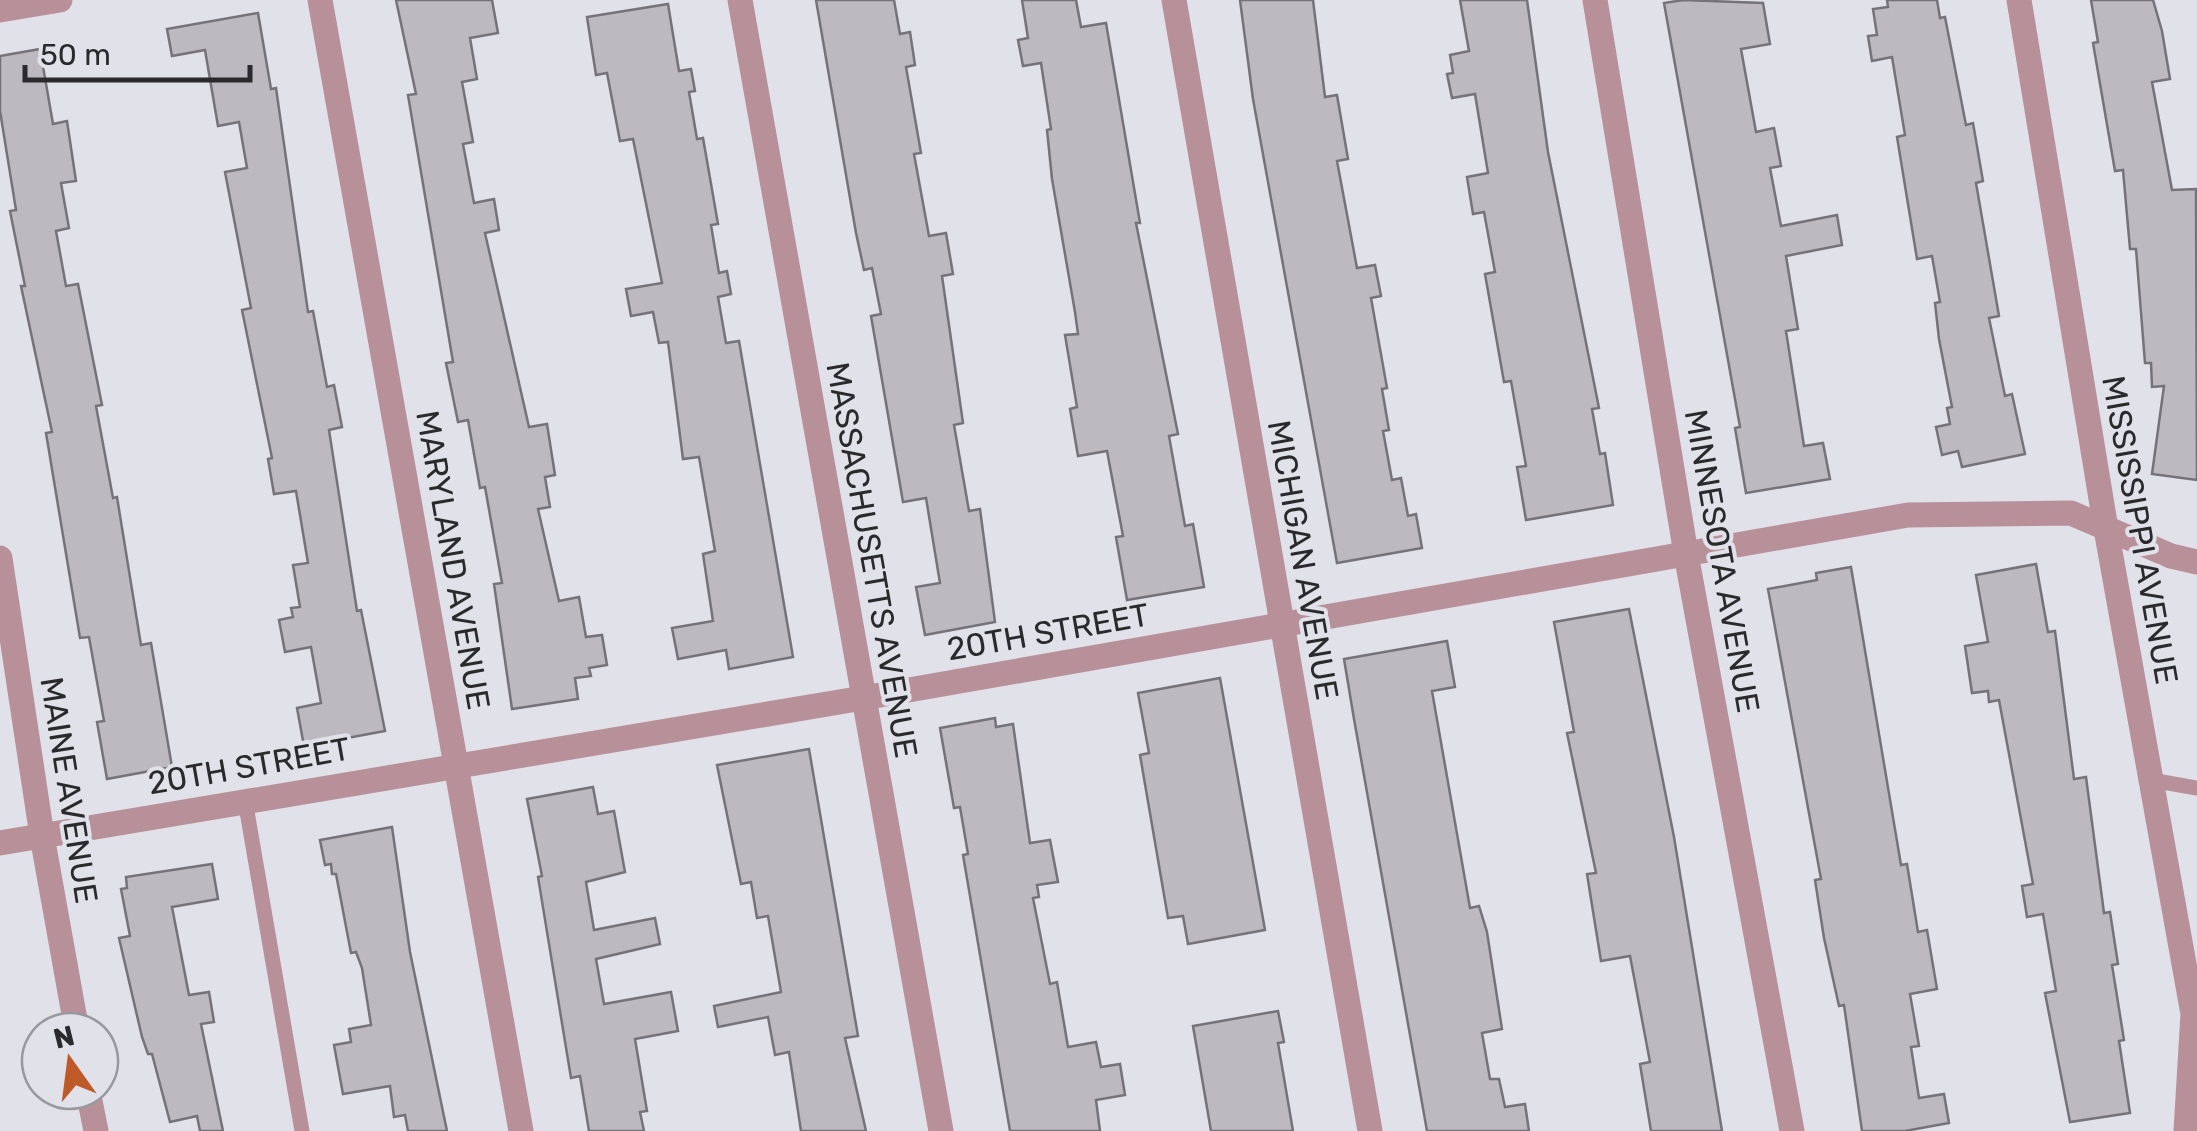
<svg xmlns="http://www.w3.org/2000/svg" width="2197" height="1131" viewBox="0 0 2197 1131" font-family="Rubik,sans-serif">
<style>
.building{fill:#bdb9c1;stroke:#767279;stroke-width:2.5}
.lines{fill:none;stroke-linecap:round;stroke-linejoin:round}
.service{stroke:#b8909a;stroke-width:15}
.minor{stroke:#b8909a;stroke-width:25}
.labels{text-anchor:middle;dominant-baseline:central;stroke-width:8;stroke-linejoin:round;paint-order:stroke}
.street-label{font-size:32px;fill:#2a2a2d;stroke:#e1e1ea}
</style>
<rect width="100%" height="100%" fill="#e1e1ea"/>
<!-- building -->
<g class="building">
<polygon points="396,0 492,0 498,33 470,38 477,79 462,82 473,142 463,144 474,203 494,199 499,230 485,233 529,427 547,424 555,475 545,477 550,507 538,509 559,601 579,597 586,637 602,635 607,665 589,668 591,676 575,678 578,699 512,709 494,584 502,583 485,487 480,488 468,420 458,422 446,363 453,362 408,95 416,94"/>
<polygon points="816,0 894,0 900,34 910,32 915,65 906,67 921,153 914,154 929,236 946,233 953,274 942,276 963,423 954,425 969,511 980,509 995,622 925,635 916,587 940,583 926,498 903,502 871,316 881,314 872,268 864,270 856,233"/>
<polygon points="1022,0 1076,0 1081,27 1106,23 1140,223 1136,223 1178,434 1169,436 1185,526 1193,524 1204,587 1127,600 1116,537 1123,536 1107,451 1078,456 1070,409 1077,407 1065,335 1078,334 1075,312 1052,179 1047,130 1051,129 1041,63 1023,66 1018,40 1028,38"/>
<polygon points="1240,0 1313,0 1325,97 1337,95 1348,159 1337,161 1357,268 1375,265 1381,296 1371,298 1387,388 1382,389 1389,430 1383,431 1392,480 1401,478 1408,516 1416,514 1422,548 1337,563 1253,99"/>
<polygon points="1460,0 1527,0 1548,152 1599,408 1592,409 1600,454 1605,453 1613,505 1526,520 1517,467 1526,466 1511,381 1504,382 1485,274 1495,272 1484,212 1473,214 1467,177 1488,173 1475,94 1452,98 1447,74 1453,73 1450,55 1469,51"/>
<polygon points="1683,0 1763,3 1770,44 1741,49 1756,132 1774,128 1781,166 1770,168 1781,226 1837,215 1842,245 1786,256 1798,329 1786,331 1804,446 1823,443 1830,479 1746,493 1735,428 1740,427 1664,3"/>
<polygon points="1887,0 1937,0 1940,18 1945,17 1966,125 1973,123 1983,181 1976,183 1999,316 1989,318 2005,396 2012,394 2025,454 1962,467 1958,451 1942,455 1936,427 1950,424 1947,408 1952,407 1939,339 1935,303 1940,302 1932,256 1917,259 1897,137 1905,135 1892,57 1872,61 1868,36 1877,35 1873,9 1888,7"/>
<polygon points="2091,0 2153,0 2162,31 2170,79 2152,82 2172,190 2196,189 2197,480 2152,474 2164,386 2152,387 2151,363 2145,363 2136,249 2130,249 2123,170 2115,171 2093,43 2098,42"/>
<polygon points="668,4 679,71 691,69 695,91 689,92 697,139 703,138 718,224 711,225 719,273 727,271 731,294 718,297 726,343 739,341 793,657 729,669 726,650 678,659 672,628 713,621 703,554 715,551 699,457 683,459 668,342 659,343 653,312 631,316 626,289 662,283 633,139 620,141 607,73 596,75 587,17"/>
<polygon points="258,13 271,89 276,88 308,312 313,311 327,387 334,385 342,427 329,430 357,611 361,610 385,731 304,746 297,708 321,703 311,647 285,652 279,620 293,617 291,608 300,607 293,565 308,563 296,491 274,494 268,459 272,458 242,310 251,308 225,172 247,168 239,122 218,126 205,50 172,56 167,29"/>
<polygon points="40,49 53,124 67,121 76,181 61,183 69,228 56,231 66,286 78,284 102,405 96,406 113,498 117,497 141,645 151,643 172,767 107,779 97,722 104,721 89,637 80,638 46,433 52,432 21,286 25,286 10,211 16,210 0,111 0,56"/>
<polygon points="2036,564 2048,632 2055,631 2074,779 2086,777 2104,913 2110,912 2118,964 2112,965 2124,1040 2119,1041 2130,1113 2070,1122 2045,993 2056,991 2043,914 2027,917 2022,886 2033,884 1999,700 1989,702 1988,691 1972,693 1965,646 1988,642 1976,575"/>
<polygon points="1851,567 1901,865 1907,864 1918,932 1927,930 1937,989 1910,994 1919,1046 1911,1047 1919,1098 1944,1094 1949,1123 1905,1131 1862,1131 1844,1005 1839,1006 1824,938 1815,880 1821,879 1768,589 1817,580 1816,573"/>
<polygon points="1629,609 1674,837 1722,1131 1651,1131 1640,1064 1650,1062 1630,956 1601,961 1587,874 1596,873 1567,733 1574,732 1554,622"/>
<polygon points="1447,641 1455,687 1432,691 1470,908 1479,906 1487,932 1502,1029 1482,1033 1490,1079 1499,1079 1505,1107 1525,1104 1529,1131 1427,1131 1354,719 1344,659"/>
<polygon points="1220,678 1265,930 1188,944 1183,916 1168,918 1140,755 1149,753 1138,693"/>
<polygon points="995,718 996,727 1013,724 1030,843 1050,840 1058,882 1037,885 1039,897 1033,898 1050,984 1057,982 1068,1047 1096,1042 1101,1067 1120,1064 1125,1095 1096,1100 1100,1131 1010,1131 963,855 968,854 960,807 954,808 940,728"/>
<polygon points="809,749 858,1036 845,1038 866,1131 801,1131 789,1052 775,1055 768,1017 718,1027 714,1006 781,992 768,916 757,918 751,882 741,884 717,765"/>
<polygon points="593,787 598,814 614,811 625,872 586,882 594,930 655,918 660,944 596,959 604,1004 671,992 678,1031 635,1039 647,1111 640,1112 644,1131 589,1131 580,1076 571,1078 538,877 542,876 527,799"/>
<polygon points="392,827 410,952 447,1131 408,1131 405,1115 394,1117 390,1086 343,1094 334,1045 351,1042 349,1029 371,1025 362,968 356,952 351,953 336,874 332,874 331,864 325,865 320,840"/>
<polygon points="212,864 218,899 172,907 189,995 209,992 214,1022 201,1024 223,1131 200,1131 197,1116 170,1122 152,1054 148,1054 142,1037 119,938 130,936 121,889 127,888 126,877"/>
<polygon points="1278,1011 1284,1042 1278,1043 1293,1131 1211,1131 1193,1026"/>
</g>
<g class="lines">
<!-- service -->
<g class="service">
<polyline points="2151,780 2197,788"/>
<polyline points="245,800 302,1131"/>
</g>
<!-- minor -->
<g class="minor">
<polyline points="320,0 521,1131"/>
<polyline points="740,0 941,1131"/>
<polyline points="1174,0 1370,1131"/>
<polyline points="1595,0 1686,554 1792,1131"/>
<polyline points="2019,0 2106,529 2193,1014 2186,1131"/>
<polyline points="0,10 60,0"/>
<polyline points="0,558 42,836 77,1031"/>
<polyline points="0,843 863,698 1908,515 2071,513 2171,556 2197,562"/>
<polyline points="88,1091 96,1131"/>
</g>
</g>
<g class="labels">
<!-- street labels -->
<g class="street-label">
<text transform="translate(2140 530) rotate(80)">MISSISSIPPI AVENUE</text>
<text transform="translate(453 560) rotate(80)">MARYLAND AVENUE</text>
<text transform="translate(872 560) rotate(80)">MASSACHUSETTS AVENUE</text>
<text transform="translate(1303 560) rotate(80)">MICHIGAN AVENUE</text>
<text transform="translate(1722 561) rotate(80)">MINNESOTA AVENUE</text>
<text transform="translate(1048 632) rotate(-10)">20TH STREET</text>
<text transform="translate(249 766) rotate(-10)">20TH STREET</text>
<text transform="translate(69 790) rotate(81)">MAINE AVENUE</text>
</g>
</g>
<!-- north arrow -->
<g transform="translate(70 1061) rotate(346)"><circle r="48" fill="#e1e1ea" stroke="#98989e" stroke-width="2.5"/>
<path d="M0-8L18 38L0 25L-18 38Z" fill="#be5a27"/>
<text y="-15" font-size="28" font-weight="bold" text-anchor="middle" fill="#2a2a2d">N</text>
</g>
<!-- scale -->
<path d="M25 65v15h225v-15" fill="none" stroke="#2a2a2d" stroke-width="5"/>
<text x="40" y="65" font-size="30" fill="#2a2a2d" stroke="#e1e1ea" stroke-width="8" paint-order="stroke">50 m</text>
</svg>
